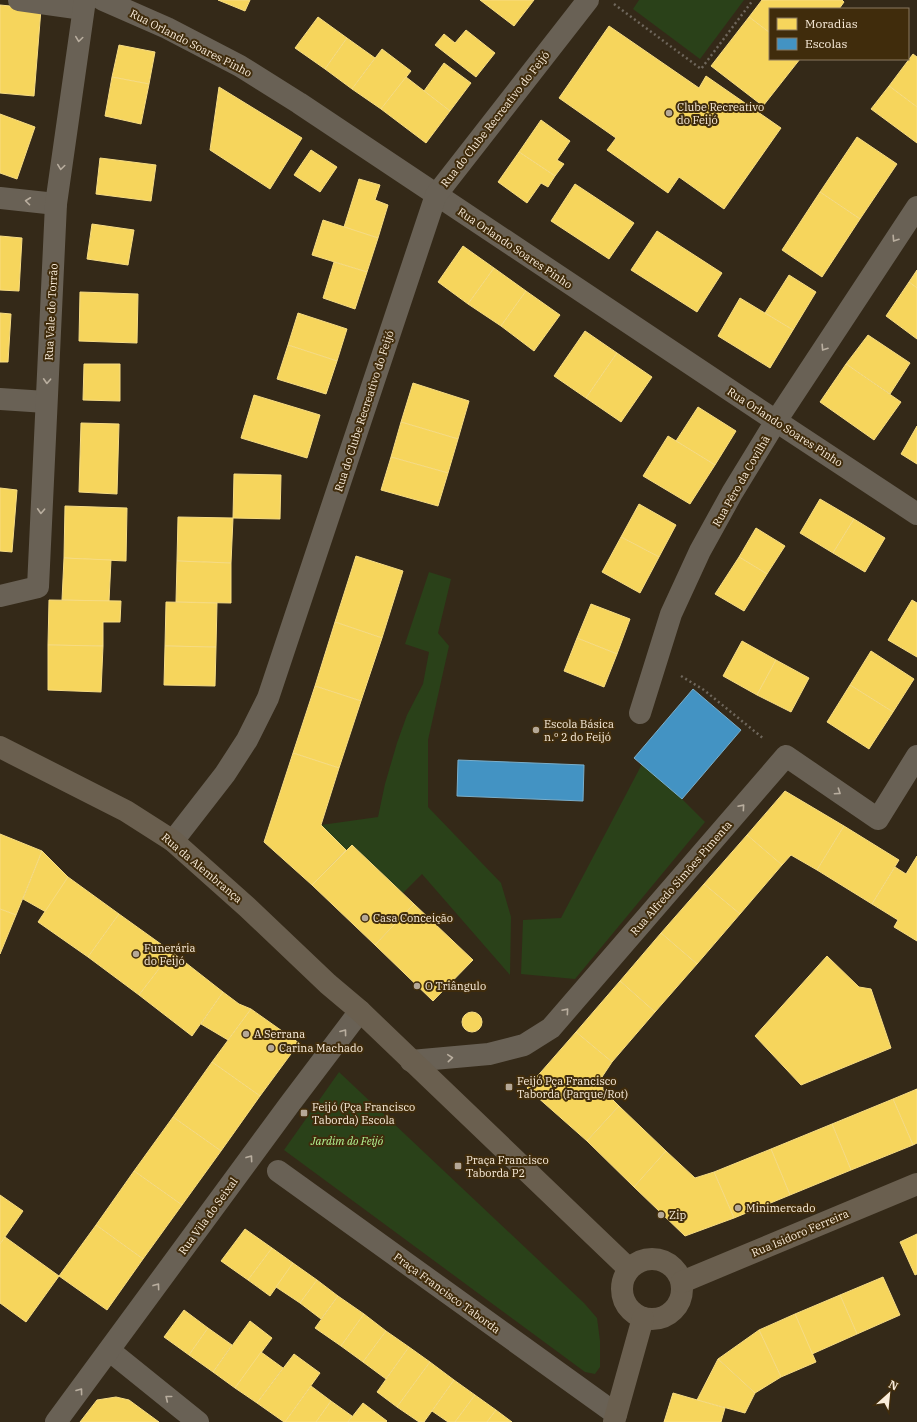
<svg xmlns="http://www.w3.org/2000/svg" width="917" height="1422" viewBox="0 0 917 1422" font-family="'IBM Plex Serif',serif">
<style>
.green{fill:#2a4119}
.homes{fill:#f6d55c;stroke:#f7dc82}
.schools{fill:#4393c3;stroke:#7aaeca}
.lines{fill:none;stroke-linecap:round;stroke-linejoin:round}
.path{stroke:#6f675c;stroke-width:2.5;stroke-dasharray:2 3;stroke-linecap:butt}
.minor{stroke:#696155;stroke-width:22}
.major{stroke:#6a5f4f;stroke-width:22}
.oneway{stroke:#b9ae9f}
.poi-dot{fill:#b5a897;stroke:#402c0c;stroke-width:1.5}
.labels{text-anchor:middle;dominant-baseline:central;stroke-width:4;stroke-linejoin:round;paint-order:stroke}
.street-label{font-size:11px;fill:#faeddb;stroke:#402c0c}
.poi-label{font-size:11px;fill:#faeddb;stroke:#402c0c;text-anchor:start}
.park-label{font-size:11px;font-style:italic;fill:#b4f795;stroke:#402c0c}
</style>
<rect width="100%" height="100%" fill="#342918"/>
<!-- green -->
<g class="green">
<polygon points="639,0 744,0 700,59 633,9"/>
<polygon points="429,572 451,579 438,633 449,646 428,740 428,807 501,883 511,917 510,975 422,874 403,893 352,845 346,850 321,825 378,817 385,784 397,743 407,715 423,684 429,652 405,644"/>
<polygon points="642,764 682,799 705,822 575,979 521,974 523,920 561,918"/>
<polygon points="339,1072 584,1303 597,1318 600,1341 600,1367 595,1374 585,1372 284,1150"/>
</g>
<!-- homes -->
<g class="homes">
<polygon points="218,0 250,0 245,11"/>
<polygon points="480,0 534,0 514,26"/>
<polygon points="762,0 842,0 844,2 839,9 770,9 770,33 749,17"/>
<polygon points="0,5 41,9 34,96 0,93"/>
<polygon points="318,17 347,38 325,69 295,48"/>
<polygon points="749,17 770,33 770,59 800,59 763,106 711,66"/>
<polygon points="609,26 699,88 706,76 781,128 724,209 679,177 668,193 607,150 616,138 559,98"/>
<polygon points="466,30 495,53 476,77 435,45 444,34 455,43"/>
<polygon points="347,38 375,58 352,89 325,69"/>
<polygon points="119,45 155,52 149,84 112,77"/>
<polygon points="382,49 411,71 381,109 352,89"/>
<polygon points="913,54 917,57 917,107 889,86"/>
<polygon points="444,63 471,83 450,111 424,91"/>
<polygon points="112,77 149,84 141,124 105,116"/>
<polygon points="406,77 450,111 426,143 381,109"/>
<polygon points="889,86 917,107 917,143 871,109"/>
<polygon points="219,87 302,138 270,189 210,150"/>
<polygon points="0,114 35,127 17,179 0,173"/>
<polygon points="541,120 570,141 557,160 564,164 555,176 519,152"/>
<polygon points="857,137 897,164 860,219 820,192"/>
<polygon points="311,150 337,167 320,192 294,175"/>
<polygon points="519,152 555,176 548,187 541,183 527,203 498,182"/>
<polygon points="100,158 156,165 151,201 96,194"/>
<polygon points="359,179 380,185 375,200 388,205 378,238 344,227"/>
<polygon points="575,184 634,223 609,259 551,221"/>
<polygon points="820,192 860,219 822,277 782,250"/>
<polygon points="323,220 378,238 367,272 312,255"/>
<polygon points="92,224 134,230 128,265 87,259"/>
<polygon points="657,231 722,273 697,312 631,270"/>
<polygon points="0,236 22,238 19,291 0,290"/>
<polygon points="463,246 494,268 468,304 438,282"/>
<polygon points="334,262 367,272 355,309 323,298"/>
<polygon points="494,268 526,291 501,326 468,304"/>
<polygon points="917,270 917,288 909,282"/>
<polygon points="789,275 816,292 793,330 765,313"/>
<polygon points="909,282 917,288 917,339 886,316"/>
<polygon points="526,291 560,315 534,351 501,326"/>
<polygon points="80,292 138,294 137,343 79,341"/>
<polygon points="740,298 793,330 770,368 718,336"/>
<polygon points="0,313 11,314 8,362 0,362"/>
<polygon points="298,313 347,329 337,361 288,345"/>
<polygon points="585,331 617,353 586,398 554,376"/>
<polygon points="868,335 910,363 890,394 846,364"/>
<polygon points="288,345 337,361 326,394 277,379"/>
<polygon points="617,353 652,377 621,422 586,398"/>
<polygon points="84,364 120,364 120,401 83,400"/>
<polygon points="846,364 901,402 874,440 820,402"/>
<polygon points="413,383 469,401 458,439 401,422"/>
<polygon points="254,395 320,415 307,458 241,438"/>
<polygon points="698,407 736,431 715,465 676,441"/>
<polygon points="401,422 458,439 448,473 391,457"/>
<polygon points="81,423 119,424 117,494 79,492"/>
<polygon points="917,426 917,464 901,454"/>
<polygon points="668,436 715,465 690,504 643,476"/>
<polygon points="391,457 448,473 438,506 381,490"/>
<polygon points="234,474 281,475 280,519 233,518"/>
<polygon points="0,488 17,490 12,552 0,551"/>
<polygon points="820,499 854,519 833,553 800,533"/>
<polygon points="639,504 676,525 659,557 621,537"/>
<polygon points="65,506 127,508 126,561 64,558"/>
<polygon points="178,517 233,518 231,563 177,561"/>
<polygon points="854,519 885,538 865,572 833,553"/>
<polygon points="756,528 785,546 767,574 739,557"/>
<polygon points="621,537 659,557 640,593 602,572"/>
<polygon points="356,556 403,571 382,638 335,622"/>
<polygon points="739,557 767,574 744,611 715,594"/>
<polygon points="64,558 111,560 109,601 62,600"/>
<polygon points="177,561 231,563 231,603 176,602"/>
<polygon points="49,600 121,601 120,622 103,622 103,646 48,645"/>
<polygon points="912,600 917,603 917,657 888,640"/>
<polygon points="166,602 217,603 216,647 165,646"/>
<polygon points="591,604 630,619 617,654 577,638"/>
<polygon points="335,622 382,638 361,701 315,686"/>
<polygon points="577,638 617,654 604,687 564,671"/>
<polygon points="742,641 776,660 757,695 723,676"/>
<polygon points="48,645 103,646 101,692 48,690"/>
<polygon points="165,646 216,647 215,686 164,685"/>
<polygon points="871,651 914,679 893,712 850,685"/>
<polygon points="776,660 809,678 791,712 757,695"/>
<polygon points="850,685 893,712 869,749 827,722"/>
<polygon points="315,686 361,701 339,768 293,753"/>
<polygon points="293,753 339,768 321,825 346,850 312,885 264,842"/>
<polygon points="785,791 844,826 817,870 791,855 782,865 747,835"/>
<polygon points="844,826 899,860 872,904 817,870"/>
<polygon points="0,834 42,851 16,915 0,909"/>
<polygon points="747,835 782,865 740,914 704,884"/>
<polygon points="352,845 414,904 375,945 312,885"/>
<polygon points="42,851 68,877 46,912 23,899"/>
<polygon points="917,856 917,941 894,927 898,920 872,904 895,867 906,874"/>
<polygon points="68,877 119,914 88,957 38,922"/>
<polygon points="704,884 740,914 697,964 661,933"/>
<polygon points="414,904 473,960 433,1001 375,945"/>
<polygon points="0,909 16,915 0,954"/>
<polygon points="119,914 172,952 139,995 88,957"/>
<polygon points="661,933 697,964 655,1012 620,981"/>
<polygon points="172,952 223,992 192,1036 139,995"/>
<polygon points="827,956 859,987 871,989 891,1048 801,1085 755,1036"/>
<polygon points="620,981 655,1012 612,1062 576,1032"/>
<polygon points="223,992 239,1004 251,1009 228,1040 201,1024"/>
<polygon points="251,1009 299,1043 260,1096 212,1062"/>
<circle cx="472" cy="1022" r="10"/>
<polygon points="576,1032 612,1062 602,1077 603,1090 619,1106 587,1141 527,1088"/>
<polygon points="212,1062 260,1096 221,1151 173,1117"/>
<polygon points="917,1089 917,1143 913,1145 893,1099"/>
<polygon points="893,1099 913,1145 851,1170 832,1124"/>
<polygon points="619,1106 666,1151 634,1187 587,1141"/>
<polygon points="173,1117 221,1151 182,1205 134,1171"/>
<polygon points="832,1124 851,1170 790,1195 771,1149"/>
<polygon points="771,1149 790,1195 734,1218 714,1172"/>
<polygon points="666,1151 695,1178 714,1172 734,1218 685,1236 634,1187"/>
<polygon points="134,1171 182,1205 143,1259 96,1225"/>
<polygon points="0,1195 23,1211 0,1244"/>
<polygon points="96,1225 143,1259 107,1310 59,1276"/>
<polygon points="245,1229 272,1248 248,1280 221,1261"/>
<polygon points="917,1234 917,1274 915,1275 900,1242"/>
<polygon points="5,1237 59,1276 26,1322 0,1303 0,1244"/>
<polygon points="272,1248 293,1263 270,1296 248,1280"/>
<polygon points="293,1263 317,1280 300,1303 276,1287"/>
<polygon points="883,1277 900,1315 857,1334 840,1295"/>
<polygon points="317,1280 338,1296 321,1319 300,1303"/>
<polygon points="840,1295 857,1334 812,1354 795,1314"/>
<polygon points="338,1296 364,1314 341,1346 315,1328"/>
<polygon points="184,1310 208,1328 189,1355 164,1337"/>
<polygon points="364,1314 386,1331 363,1362 341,1346"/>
<polygon points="795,1314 816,1362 781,1377 759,1330"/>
<polygon points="250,1321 272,1338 235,1388 213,1372"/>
<polygon points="208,1328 232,1345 213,1372 189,1355"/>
<polygon points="759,1330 781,1377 755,1393 718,1359"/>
<polygon points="386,1331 409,1347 386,1379 363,1362"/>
<polygon points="409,1347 430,1362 397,1407 377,1392"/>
<polygon points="261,1352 283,1368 257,1403 235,1388"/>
<polygon points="294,1354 320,1373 285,1422 284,1422 257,1403"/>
<polygon points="718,1359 755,1393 745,1413 697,1400"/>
<polygon points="430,1362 454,1380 424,1422 419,1422 397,1407"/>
<polygon points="454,1380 475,1395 455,1422 448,1422 432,1411"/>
<polygon points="311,1386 331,1401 316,1422 285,1422"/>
<polygon points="673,1393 725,1408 721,1422 664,1422"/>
<polygon points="475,1395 496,1410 487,1422 455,1422"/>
<polygon points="116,1397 129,1400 159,1422 80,1422 97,1400"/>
<polygon points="331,1401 352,1416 348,1422 316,1422"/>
<polygon points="363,1403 387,1421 386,1422 348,1422"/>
<polygon points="496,1410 512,1422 487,1422"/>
</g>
<!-- schools -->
<g class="schools">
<polygon points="693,689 741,730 682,799 634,758"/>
<polygon points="458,760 584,765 583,801 457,796"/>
</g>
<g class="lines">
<!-- path -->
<g class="path">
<polyline points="614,4 701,69 753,0"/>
<polyline points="681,676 704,690 764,739"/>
</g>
<!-- minor -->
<g class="minor">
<polyline points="19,0 83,9"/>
<polyline points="103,0 167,28 240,66 299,103 776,421 917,514"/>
<polyline points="0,198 56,204"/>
<polyline points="0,399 46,402"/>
<polyline points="0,596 38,587 56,204 85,0"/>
<polyline points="640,713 671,614 700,551 732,493 776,421 917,207"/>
<polyline points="173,841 225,774 247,740 268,698 436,195 588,0"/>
<polyline points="411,1061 489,1054 524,1045 551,1028 786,756 878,819 917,756"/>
<polyline points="278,1171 616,1414"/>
<polyline points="110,1351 198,1422"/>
<polyline points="56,1422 289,1105 360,1011"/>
</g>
<!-- major -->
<g class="major">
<polyline points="0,747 126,811 173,841 247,907 328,984 360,1011 629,1269"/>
<circle cx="652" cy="1289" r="30"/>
<polyline points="682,1282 917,1184"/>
<polyline points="614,1422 643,1318"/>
</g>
</g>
<!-- one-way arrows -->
<defs><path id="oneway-chevron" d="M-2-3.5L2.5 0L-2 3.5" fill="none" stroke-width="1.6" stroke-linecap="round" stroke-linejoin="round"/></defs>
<g class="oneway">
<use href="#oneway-chevron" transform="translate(79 39) rotate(98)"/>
<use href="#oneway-chevron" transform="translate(61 167) rotate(98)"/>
<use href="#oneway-chevron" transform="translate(28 201) rotate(-173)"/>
<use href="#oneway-chevron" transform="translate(895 239) rotate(123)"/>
<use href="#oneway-chevron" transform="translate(824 348) rotate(123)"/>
<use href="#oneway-chevron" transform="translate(47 381) rotate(93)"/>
<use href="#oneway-chevron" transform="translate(41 511) rotate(93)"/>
<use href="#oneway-chevron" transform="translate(838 792) rotate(34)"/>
<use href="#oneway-chevron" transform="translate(742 807) rotate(-49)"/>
<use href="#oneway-chevron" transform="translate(566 1011) rotate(-49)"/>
<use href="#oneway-chevron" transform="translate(344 1032) rotate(-53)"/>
<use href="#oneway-chevron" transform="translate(450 1058) rotate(-5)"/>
<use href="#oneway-chevron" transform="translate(250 1158) rotate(-54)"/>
<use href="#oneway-chevron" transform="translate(157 1286) rotate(-54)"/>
<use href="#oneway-chevron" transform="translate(80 1391) rotate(-53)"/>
<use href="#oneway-chevron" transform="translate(168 1398) rotate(-141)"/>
</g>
<!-- markers -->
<g class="poi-dot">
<circle cx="669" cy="113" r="4"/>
<circle cx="536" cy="730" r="4"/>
<circle cx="365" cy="918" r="4"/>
<circle cx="136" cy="954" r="4"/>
<circle cx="417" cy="986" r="4"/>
<circle cx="246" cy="1034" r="4"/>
<circle cx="271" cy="1048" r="4"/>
<rect x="505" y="1083" width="8" height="8" rx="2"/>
<rect x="300" y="1109" width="8" height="8" rx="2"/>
<rect x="454" y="1162" width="8" height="8" rx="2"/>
<circle cx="738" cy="1208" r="4"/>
<circle cx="661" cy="1215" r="4"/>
</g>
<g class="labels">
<!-- street labels -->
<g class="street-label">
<text transform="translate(191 43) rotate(27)">Rua Orlando Soares Pinho</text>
<text transform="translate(495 119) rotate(-52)">Rua do Clube Recreativo do Feijó</text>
<text transform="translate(515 248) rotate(34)">Rua Orlando Soares Pinho</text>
<text transform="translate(51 312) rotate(-87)">Rua Vale do Torrão</text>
<text transform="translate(364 411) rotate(-72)">Rua do Clube Recreativo do Feijó</text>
<text transform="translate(785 427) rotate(33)">Rua Orlando Soares Pinho</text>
<text transform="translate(741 481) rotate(-60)">Rua Pêro da Covilhã</text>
<text transform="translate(202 868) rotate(40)">Rua da Alembrança</text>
<text transform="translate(681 878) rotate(-49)">Rua Alfredo Simões Pimenta</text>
<text transform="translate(208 1216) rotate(-54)">Rua Vila do Seixal</text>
<text transform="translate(800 1233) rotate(-23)">Rua Isidoro Ferreira</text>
<text transform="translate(447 1293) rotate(36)">Praça Francisco Taborda</text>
</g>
<!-- poi labels -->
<g class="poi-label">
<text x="677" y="107">Clube Recreativo<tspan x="677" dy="13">do Feijó</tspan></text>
<text x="544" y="724">Escola Básica<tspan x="544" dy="13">n.º 2 do Feijó</tspan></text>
<text x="373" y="918">Casa Conceição</text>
<text x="144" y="948">Funerária<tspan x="144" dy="13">do Feijó</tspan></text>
<text x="425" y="986">O Triângulo</text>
<text x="254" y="1034">A Serrana</text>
<text x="279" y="1048">Carina Machado</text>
<text x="517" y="1081">Feijó Pça Francisco<tspan x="517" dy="13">Taborda (Parque/Rot)</tspan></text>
<text x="312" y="1107">Feijó (Pça Francisco<tspan x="312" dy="13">Taborda) Escola</tspan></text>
<text x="466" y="1160">Praça Francisco<tspan x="466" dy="13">Taborda P2</tspan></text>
<text x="746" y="1208">Minimercado</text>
<text x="669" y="1215">Zip</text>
</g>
<!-- park labels -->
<g class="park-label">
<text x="347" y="1141">Jardim do Feijó</text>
</g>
</g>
<!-- legend -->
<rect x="769" y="8" width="140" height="52" fill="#402c0c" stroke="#8a795f"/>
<rect x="777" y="18" width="20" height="12" fill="#f6d55c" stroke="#8a795f"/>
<text x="805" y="28" font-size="12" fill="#faeddb">Moradias</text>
<rect x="777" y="38" width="20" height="12" fill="#4393c3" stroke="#8a795f"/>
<text x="805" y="48" font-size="12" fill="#faeddb">Escolas</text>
<!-- north arrow -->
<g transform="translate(889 1394) rotate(27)" stroke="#402c0c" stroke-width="3" paint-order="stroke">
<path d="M0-3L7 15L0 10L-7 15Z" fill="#faeddb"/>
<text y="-6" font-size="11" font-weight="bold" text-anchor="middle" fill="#faeddb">N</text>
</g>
</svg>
